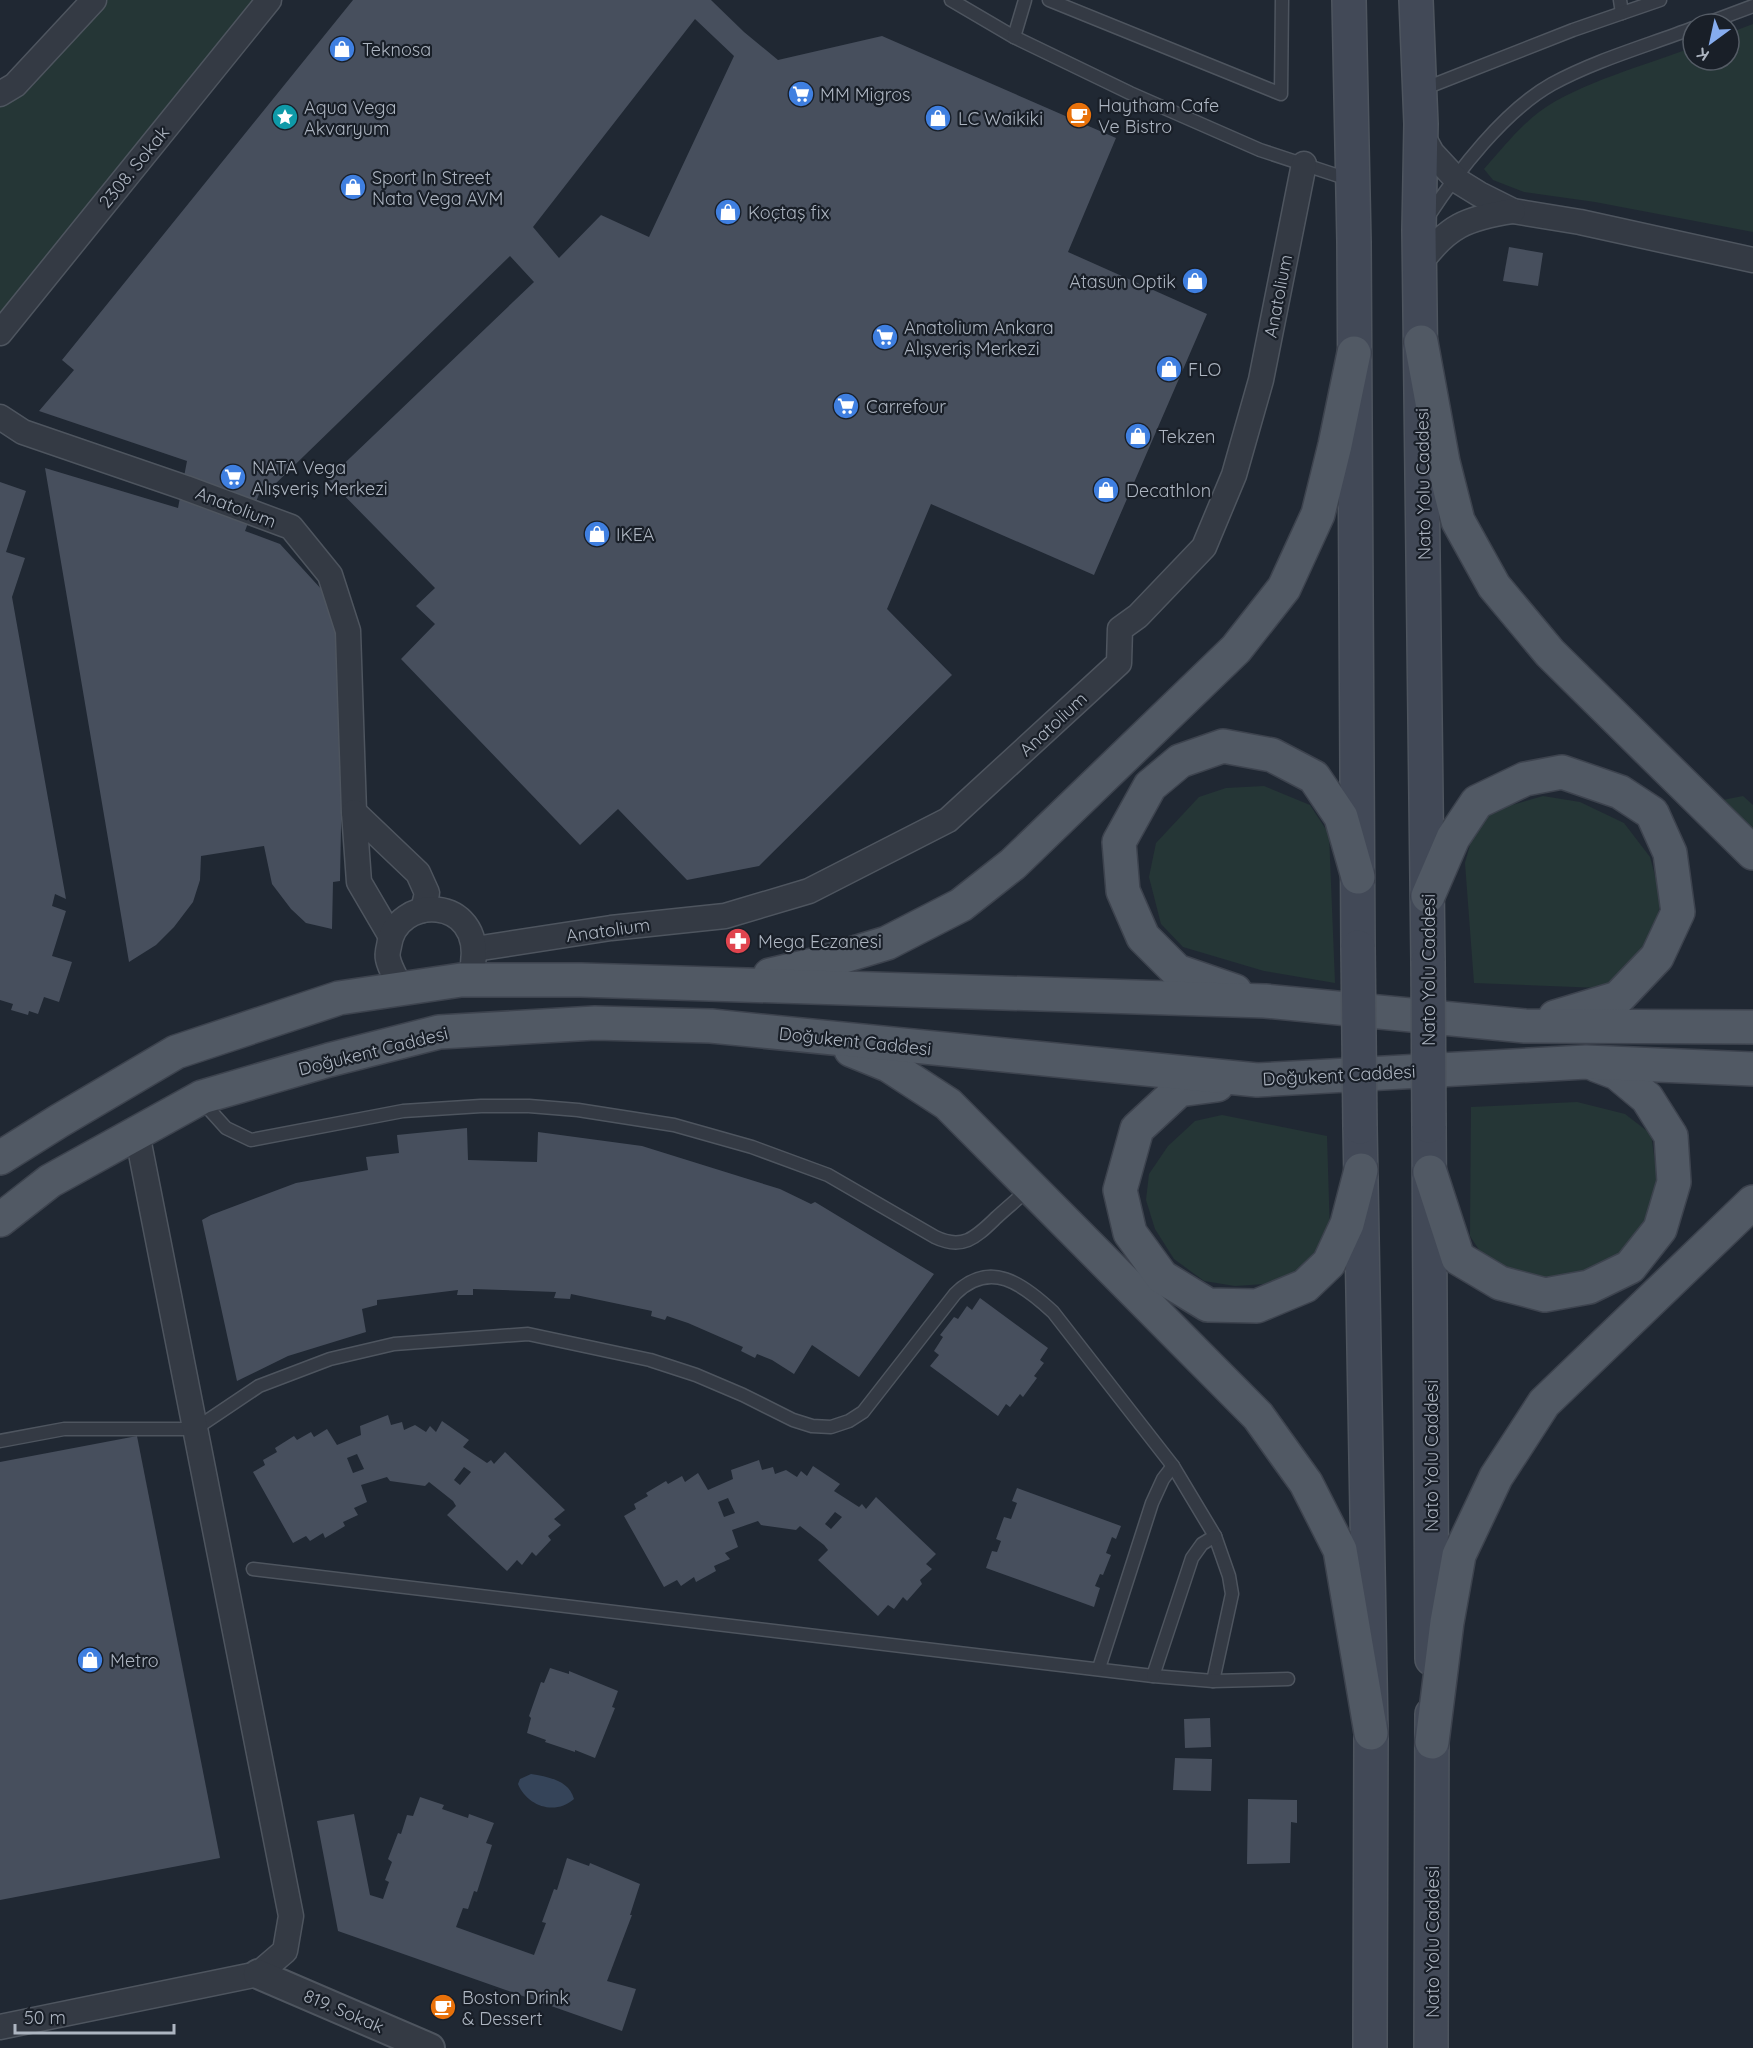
<svg xmlns="http://www.w3.org/2000/svg" width="1753" height="2048" viewBox="0 0 1753 2048" font-family="Quicksand,sans-serif">
<style>
.green{fill:#253636}
.water{fill:#354459}
.building{fill:#474f5d;fill-rule:evenodd}
.lines{fill:none;stroke-linecap:round;stroke-linejoin:round}
.service-casing{stroke:#4e555f;stroke-width:15}
.minor-casing{stroke:#4e555f;stroke-width:27}
.tertiary-casing{stroke:#4e555f;stroke-width:32}
.secondary-casing{stroke:#4e555f;stroke-width:36}
.primary-casing{stroke:#3d434e;stroke-width:36}
.service{stroke:#343a44;stroke-width:12}
.minor{stroke:#343a44;stroke-width:24}
.tertiary{stroke:#343a44;stroke-width:28}
.secondary{stroke:#424957;stroke-width:33}
.primary{stroke:#515964;stroke-width:33}
.secondary-bridge-casing{stroke:#4e555f;stroke-width:36;stroke-linecap:butt}
.secondary-bridge{stroke:#424957;stroke-width:33}
.labels{text-anchor:middle;dominant-baseline:central;stroke-width:4.5;stroke-linejoin:round;paint-order:stroke}
.poi-label{font-size:18px;fill:#adb5c1;stroke:#191f28;text-anchor:start}
.street-label{font-size:18px;fill:#adb5c1;stroke:#191f28}
</style>
<rect width="100%" height="100%" fill="#202833"/>
<!-- green -->
<g class="green">
<polygon points="94,0 269,0 0,333 0,94"/>
<path d="M1753,24V232L1595,202L1524,192L1493,180L1484,169C1501,150 1518,128 1539,112C1578,83 1647,65 1693,47V60H1729V33Z"/>
<polygon points="1264,786 1310,805 1329,834 1335,983 1264,971 1183,947 1161,924 1149,877 1156,843 1199,797 1226,788"/>
<polygon points="1543,796 1580,802 1624,823 1650,857 1661,898 1654,937 1626,974 1600,988 1474,983 1465,863 1476,823 1505,807"/>
<polygon points="1743,796 1753,805 1753,853 1703,804"/>
<polygon points="1577,1102 1625,1114 1651,1134 1657,1176 1648,1227 1628,1253 1596,1272 1542,1284 1489,1265 1470,1236 1471,1107"/>
<polygon points="1222,1115 1327,1136 1330,1235 1295,1275 1265,1284 1235,1286 1204,1281 1174,1259 1155,1229 1146,1200 1149,1174 1168,1146 1195,1121"/>
</g>
<!-- water -->
<path class="water" d="M531,1774C548,1777 569,1780 574,1799C555,1816 527,1806 518,1784L520,1779Z"/>
<!-- building -->
<g class="building">
<path d="M353,0H711L744,32L778,60L882,36L1116,138L1068,252L1207,314L1094,575L931,504L887,609L952,675L759,866L687,880L618,809L580,845L401,659L435,624L416,606L435,588L328,479L534,282L510,256L270,489L262,486L245,531L280,544L323,591L341,632L343,725L340,881L333,882L332,929L306,923L291,909L272,884L264,846L201,856L200,880L193,902L174,927L156,945L129,962L45,468L178,508L187,461L39,411L74,370L62,360ZM695,19L734,56L649,237L601,215L559,258L533,227Z"/>
<polygon points="1509,247 1543,253 1538,286 1503,281"/>
<polygon points="0,482 26,491 6,552 25,558 12,597 66,899 55,894 52,906 66,911 52,956 72,962 59,1002 44,997 38,1014 29,1011 28,1015 11,1010 13,1004 0,1000"/>
<polygon points="467,1128 468,1160 537,1162 538,1132 642,1146 780,1189 811,1204 815,1202 934,1274 859,1377 812,1345 794,1374 772,1360 757,1354 755,1358 741,1351 743,1347 688,1323 667,1316 665,1320 651,1316 652,1311 571,1294 570,1299 554,1298 556,1292 473,1289 473,1295 457,1295 458,1290 377,1300 377,1305 362,1309 366,1332 288,1356 237,1381 202,1220 211,1215 296,1183 368,1170 366,1157 399,1153 397,1135"/>
<polygon points="980,1298 1048,1348 1040,1360 1044,1363 1034,1376 1037,1378 1023,1397 1020,1394 1010,1407 1006,1404 998,1416 930,1366 939,1355 934,1351 943,1337 940,1335 954,1317 958,1319 967,1306 972,1310"/>
<path d="M388,1415L391,1425L402,1422L404,1430L415,1425L426,1432L430,1426L436,1432L442,1421L469,1440L463,1447L487,1463L491,1460L494,1464L505,1452L565,1510L554,1519L561,1525L548,1536L551,1540L536,1556L532,1552L522,1565L517,1560L507,1571L447,1515L456,1506L453,1501L429,1482L425,1486L390,1481L387,1477L361,1485L367,1502L354,1508L358,1515L343,1522L345,1526L325,1538L323,1533L310,1541L306,1536L293,1543L253,1472L265,1465L263,1460L277,1452L275,1448L294,1436L297,1440L311,1432L314,1437L327,1429L337,1445L361,1435L360,1426ZM357,1454L364,1469L353,1473L347,1458ZM464,1467L471,1472L460,1485L454,1480Z"/>
<polygon points="137,1436 220,1858 0,1900 0,1462"/>
<path d="M759,1460L762,1470L773,1467L775,1474L786,1470L797,1477L801,1471L807,1476L813,1466L840,1484L834,1491L859,1507L862,1504L866,1509L876,1497L936,1554L926,1564L932,1569L920,1580L922,1584L907,1601L903,1597L894,1609L888,1605L878,1616L818,1560L828,1550L824,1545L800,1526L796,1530L761,1525L758,1521L732,1530L738,1547L725,1553L730,1559L714,1566L716,1571L696,1582L694,1577L681,1586L677,1580L664,1587L624,1516L636,1509L634,1504L648,1496L646,1493L666,1481L668,1484L682,1476L685,1482L698,1473L708,1490L733,1479L731,1470ZM728,1498L735,1513L724,1517L718,1502ZM835,1512L842,1517L831,1529L825,1524Z"/>
<polygon points="1017,1488 1121,1526 1116,1539 1112,1537 1106,1553 1111,1555 1103,1575 1100,1574 1095,1586 1100,1588 1094,1607 986,1568 992,1551 997,1552 1001,1541 996,1539 1004,1517 1011,1519 1017,1503 1012,1501"/>
<polygon points="550,1668 569,1674 569,1671 618,1691 612,1707 615,1708 595,1758 575,1750 575,1752 545,1742 546,1740 527,1733 531,1718 529,1716 541,1682 544,1683"/>
<polygon points="1210,1718 1211,1747 1185,1748 1184,1719"/>
<polygon points="1175,1758 1212,1759 1211,1791 1173,1790"/>
<polygon points="420,1797 444,1805 442,1809 468,1818 469,1814 494,1823 486,1843 492,1845 477,1892 474,1891 468,1909 463,1908 456,1927 534,1955 546,1923 542,1922 554,1889 557,1890 567,1858 589,1866 590,1863 640,1884 630,1915 632,1915 607,1981 636,1989 622,2031 338,1931 317,1821 354,1814 370,1895 383,1899 389,1882 385,1880 392,1862 388,1859 398,1833 401,1834 407,1815 413,1816"/>
<polygon points="1248,1799 1297,1800 1297,1823 1291,1822 1290,1863 1247,1864"/>
</g>
<g class="lines">
<!-- service casing -->
<g class="service-casing">
<g id="service">
<polyline points="951,0 1014,37 1130,93 1260,150 1351,180"/>
<polyline points="1049,0 1281,94 1282,0"/>
<polyline points="1620,0 1622,13"/>
<polyline points="1705,24 1753,6"/>
<polyline points="1014,37 1025,0"/>
<polyline points="1423,89 1573,30 1660,0"/>
<path d="M1428,217C1458,171 1504,111 1552,84C1596,60 1646,46 1693,28"/>
<path d="M202,1098L208,1108L226,1128L251,1140L403,1111L481,1106H529L578,1110L674,1125L752,1147L828,1175L935,1237C964,1251 977,1236 997,1217C1008,1207 1019,1198 1029,1188"/>
<path d="M0,1441L64,1429H195L259,1386L330,1359L394,1344L528,1334L650,1360L696,1375L743,1395L793,1420L812,1426L831,1427L849,1421L863,1412L955,1294C990,1259 1023,1284 1053,1312L1173,1466L1215,1536L1229,1576L1232,1594L1213,1681"/>
<polyline points="253,1569 1153,1676 1213,1681 1288,1679"/>
<polyline points="1099,1668 1152,1503 1163,1479 1173,1466"/>
<polyline points="1153,1676 1192,1558 1202,1544 1215,1536"/>
</g>
</g>
<!-- minor casing -->
<g class="minor-casing">
<g id="minor">
<polyline points="0,94 15,85 94,0"/>
<polyline points="1421,133 1432,153 1458,181 1479,194 1513,211 1580,222 1753,260"/>
<path d="M1419,265C1447,226 1467,218 1513,211"/>
<polyline points="0,333 269,0"/>
<polyline points="0,417 23,432 186,488 291,527 330,575 348,631 354,812 359,882 390,935"/>
<polyline points="354,812 418,873 427,893 423,910"/>
<polyline points="475,949 611,928 725,916 809,891 948,820 1119,663 1120,629 1138,616 1204,547 1234,475 1261,380 1304,164"/>
<path d="M401,989C397,979 390,969 388,959C387,955 388,950 389,946C396,894 483,895 473,964"/>
<polyline points="0,2027 258,1974 285,1951 291,1916 137,1133"/>
</g>
</g>
<!-- tertiary casing -->
<g class="tertiary-casing">
<polyline id="tertiary" points="258,1974 430,2048"/>
</g>
<!-- secondary casing -->
<g class="secondary-casing">
<g id="secondary">
<polyline points="1349,0 1354,242 1358,947"/>
<polyline points="1416,0 1421,124 1419,230 1428,961"/>
<polyline points="1429,1126 1432,1659"/>
<polyline points="1360,1127 1371,1733 1370,2048"/>
<polyline points="1431,2048 1432,1714"/>
</g>
</g>
<!-- primary casing -->
<g class="primary-casing">
<g id="primary">
<polyline points="1421,342 1443,462 1458,521 1494,586 1550,653 1753,853"/>
<polyline points="1428,896 1453,838 1477,802 1525,779 1562,772 1620,792 1652,813 1670,853 1678,912 1657,957 1618,998 1555,1017"/>
<polyline points="770,975 821,963 887,943 961,905 1013,864 1236,649 1284,588 1318,514 1335,445 1354,353"/>
<polyline points="1235,991 1177,971 1143,937 1123,891 1119,842 1150,786 1180,761 1223,746 1272,755 1314,777 1341,817 1358,877"/>
<polyline points="851,1050 888,1065 948,1104 1258,1416 1306,1483 1340,1550 1371,1733"/>
<polyline points="1217,1085 1179,1090 1137,1129 1120,1190 1130,1233 1162,1277 1208,1305 1257,1306 1305,1286 1329,1263 1347,1224 1361,1170"/>
<polyline points="0,1158 59,1121 176,1052 339,998 461,980 581,980 1265,1001 1525,1026 1753,1027"/>
<polyline points="1430,1172 1458,1258 1500,1283 1545,1295 1589,1287 1630,1267 1660,1229 1674,1182 1671,1136 1647,1098 1617,1073 1596,1065"/>
<polyline points="0,1220 50,1181 202,1097 329,1060 439,1032 595,1023 711,1026 1257,1080 1586,1062 1753,1069"/>
<polyline points="1432,1742 1447,1622 1459,1555 1496,1477 1544,1403 1753,1202"/>
</g>
</g>
<!-- service -->
<use href="#service" class="service"/>
<!-- minor -->
<use href="#minor" class="minor"/>
<!-- tertiary -->
<use href="#tertiary" class="tertiary"/>
<!-- secondary -->
<use href="#secondary" class="secondary"/>
<!-- primary -->
<use href="#primary" class="primary"/>
<!-- secondary-bridge casing -->
<g class="secondary-bridge-casing">
<g id="secondary-bridge">
<polyline points="1358,947 1360,1127"/>
<polyline points="1428,961 1429,1126"/>
</g>
</g>
<!-- secondary-bridge -->
<use href="#secondary-bridge" class="secondary-bridge"/>
</g>
<!-- icons -->
<defs>
<g id="shop-disc" transform="scale(1.35)"><circle r="9.5" fill="#3f7fe0" stroke="#191f28"/><path d="M-5-2.5h2.3a2.7 3.5 0 0 1 5.4 0H5L5.5 6h-11ZM-1.5-2.5h3a1.5 2.3 0 0 0-3 0Z" fill="#fff"/></g>
<g id="supermarket-disc" transform="scale(1.35)"><circle r="9.5" fill="#3f7fe0" stroke="#191f28"/><path d="M-6-5.5h2.5l.6 2H6L4.5 2H-2.5L-4.4-4H-6ZM-1.5 3.2a1.3 1.3 0 1 0 .1 0ZM3 3.2a1.3 1.3 0 1 0 .1 0Z" fill="#fff"/></g>
<g id="cafe-disc" transform="scale(1.35)"><circle r="9.5" fill="#e8710a" stroke="#191f28"/><path d="M-5.5-4.5H6V0H3Q3 3.5 0 3.5H-2.5Q-5.5 3.5-5.5 0ZM3-3.2v2h1.7v-2ZM-6 4.5H4V6H-6Z" fill="#fff"/></g>
<g id="sight-disc" transform="scale(1.35)"><circle r="9.5" fill="#0f9aa8" stroke="#191f28"/><path d="M0-6L1.8-2.2L6-1.7L2.9 1.2L3.7 5.4L0 3.3L-3.7 5.4L-2.9 1.2L-6-1.7L-1.8-2.2Z" fill="#fff"/></g>
<g id="pharmacy-disc" transform="scale(1.35)"><circle r="9.5" fill="#e0444e" stroke="#191f28"/><path d="M-2-6h4v4h4v4h-4v4h-4v-4h-4v-4h4Z" fill="#fff"/></g>
</defs>
<g fill-rule="evenodd">
<use href="#shop-disc" x="342" y="49"/>
<use href="#supermarket-disc" x="801" y="94"/>
<use href="#cafe-disc" x="1079" y="115"/>
<use href="#sight-disc" x="285" y="117"/>
<use href="#shop-disc" x="938" y="118"/>
<use href="#shop-disc" x="353" y="187"/>
<use href="#shop-disc" x="728" y="212"/>
<use href="#shop-disc" x="1195" y="281"/>
<use href="#supermarket-disc" x="885" y="337"/>
<use href="#shop-disc" x="1169" y="369"/>
<use href="#supermarket-disc" x="846" y="406"/>
<use href="#shop-disc" x="1138" y="436"/>
<use href="#supermarket-disc" x="233" y="477"/>
<use href="#shop-disc" x="1106" y="490"/>
<use href="#shop-disc" x="597" y="534"/>
<use href="#pharmacy-disc" x="738" y="941"/>
<use href="#shop-disc" x="90" y="1660"/>
<use href="#cafe-disc" x="443" y="2007"/>
</g>
<g class="labels">
<!-- poi labels -->
<g class="poi-label">
<text x="362" y="49">Teknosa</text>
<text x="820" y="94">MM Migros</text>
<text x="1098" y="105">Haytham Cafe<tspan x="1098" dy="21">Ve Bistro</tspan></text>
<text x="304" y="107">Aqua Vega<tspan x="304" dy="21">Akvaryum</tspan></text>
<text x="958" y="118">LC Waikiki</text>
<text x="372" y="177">Sport In Street<tspan x="372" dy="21">Nata Vega AVM</tspan></text>
<text x="748" y="212">Koçtaş fix</text>
<text x="1176" y="281" text-anchor="end">Atasun Optik</text>
<text x="904" y="327">Anatolium Ankara<tspan x="904" dy="21">Alışveriş Merkezi</tspan></text>
<text x="1188" y="369">FLO</text>
<text x="866" y="406">Carrefour</text>
<text x="1158" y="436">Tekzen</text>
<text x="252" y="467">NATA Vega<tspan x="252" dy="21">Alışveriş Merkezi</tspan></text>
<text x="1126" y="490">Decathlon</text>
<text x="616" y="534">IKEA</text>
<text x="758" y="941">Mega Eczanesi</text>
<text x="110" y="1660">Metro</text>
<text x="462" y="1997">Boston Drink<tspan x="462" dy="21">&amp; Dessert</tspan></text>
</g>
<!-- street labels -->
<g class="street-label">
<text transform="translate(134 167) rotate(-51)">2308. Sokak</text>
<text transform="translate(1278 296) rotate(-79)">Anatolium</text>
<text transform="translate(1423 484) rotate(-91)">Nato Yolu Caddesi</text>
<text transform="translate(236 507) rotate(21)">Anatolium</text>
<text transform="translate(1053 724) rotate(-43)">Anatolium</text>
<text transform="translate(608 930) rotate(-8)">Anatolium</text>
<text transform="translate(1428 970) rotate(-90)">Nato Yolu Caddesi</text>
<text transform="translate(855 1041) rotate(6)">Doğukent Caddesi</text>
<text transform="translate(373 1051) rotate(-14)">Doğukent Caddesi</text>
<text transform="translate(1339 1075) rotate(-3)">Doğukent Caddesi</text>
<text transform="translate(1431 1456) rotate(-90)">Nato Yolu Caddesi</text>
<text transform="translate(1432 1942) rotate(-90)">Nato Yolu Caddesi</text>
<text transform="translate(344 2011) rotate(23)">819. Sokak</text>
</g>
</g>
<!-- north arrow -->
<g transform="translate(1711 42) rotate(213)"><circle r="28" fill="#191f28" stroke="#545b65" stroke-width="1.5"/>
<path d="M0-4.5L10 22L0 15L-10 22Z" fill="#86acee"/>
<text y="-9" font-size="16" font-weight="bold" text-anchor="middle" fill="#adb5c1">K</text>
</g>
<!-- scale -->
<path d="M15 2024v9h159v-9" fill="none" stroke="#adb5c1" stroke-width="3"/>
<text x="24" y="2024" font-size="18" fill="#adb5c1" stroke="#191f28" stroke-width="4.5" paint-order="stroke">50 m</text>
</svg>
